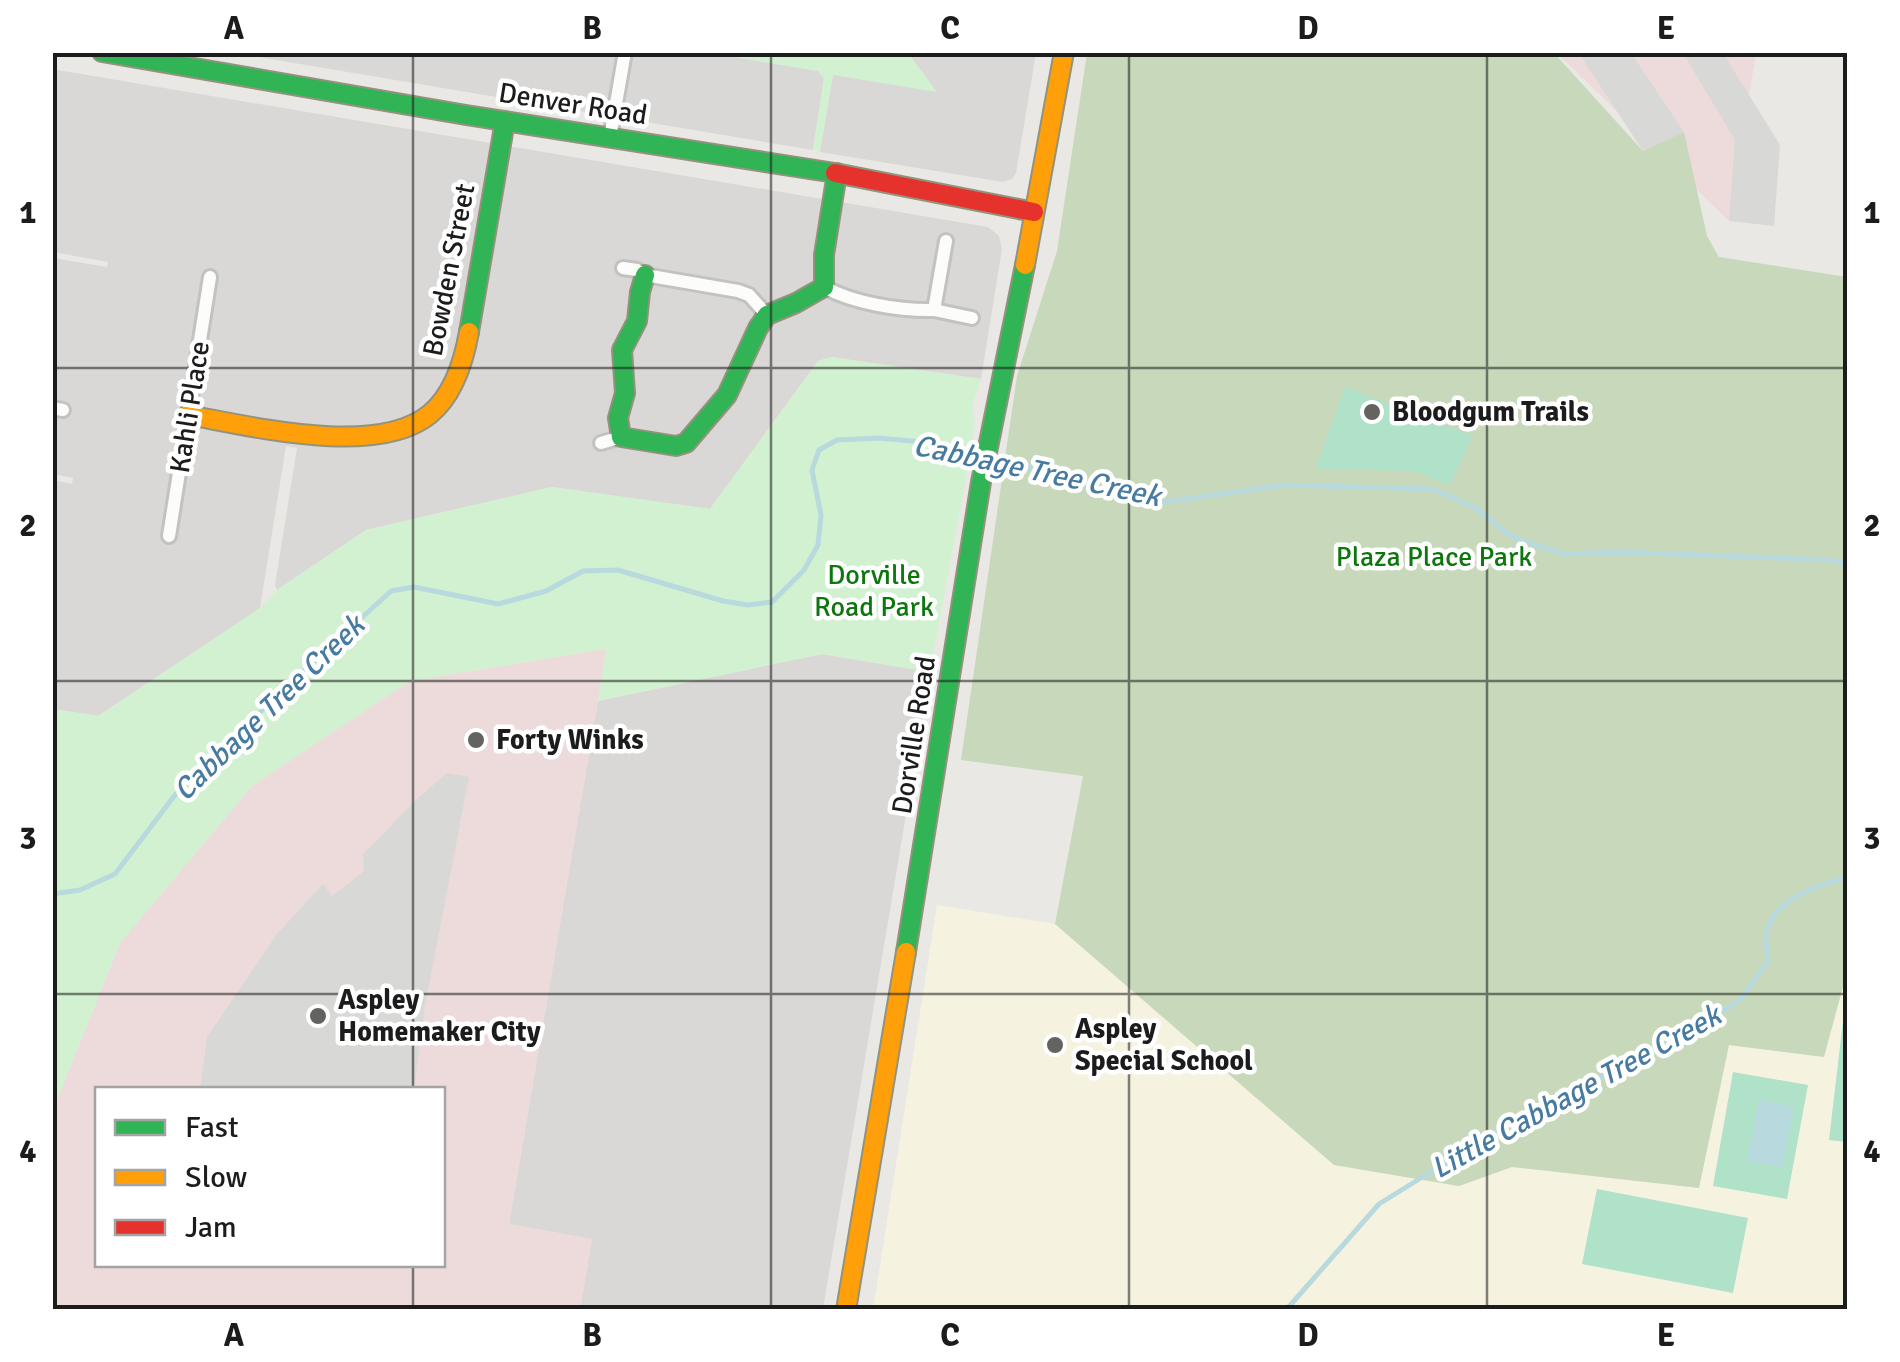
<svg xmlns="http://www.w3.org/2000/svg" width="1900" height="1362" viewBox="0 0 1900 1362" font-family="Signika,sans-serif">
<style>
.residential{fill:#d9d8d6}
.commercial{fill:#eddbdb;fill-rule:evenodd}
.education{fill:#f5f3df}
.religious{fill:#d8d8d6}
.forest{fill:#c7d9ba}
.park{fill:#d2f1d0}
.pitch{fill:#b0e1c9}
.water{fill:#b8d9de}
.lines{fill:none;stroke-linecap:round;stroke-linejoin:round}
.stream{stroke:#b8d9de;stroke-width:5}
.street-casing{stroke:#c3c2c1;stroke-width:18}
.fast-casing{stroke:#93937d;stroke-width:22}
.slow-casing{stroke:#93937d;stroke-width:22}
.jam-casing{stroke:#93937d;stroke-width:22}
.street{stroke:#fcfcfb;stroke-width:12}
.fast{stroke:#30b455;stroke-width:18}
.slow{stroke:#ff9f0a;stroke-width:18}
.jam{stroke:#e5322d;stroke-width:18}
.grid{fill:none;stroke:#1c1c1c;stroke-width:2.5;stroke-opacity:0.55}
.poi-dot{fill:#646362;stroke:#fff;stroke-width:4}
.labels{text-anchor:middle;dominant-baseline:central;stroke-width:9;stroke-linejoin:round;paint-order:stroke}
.street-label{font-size:28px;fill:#1c1c1c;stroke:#fff}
.poi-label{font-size:28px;font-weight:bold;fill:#1c1c1c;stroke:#fff;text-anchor:start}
.park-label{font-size:28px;fill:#0d770e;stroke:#fff}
.water-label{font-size:30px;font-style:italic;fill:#487ba2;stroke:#fff}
.neatline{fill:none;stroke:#1c1c1c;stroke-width:4}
.grid-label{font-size:32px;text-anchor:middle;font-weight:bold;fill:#1c1c1c}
</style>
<rect width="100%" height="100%" fill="#eae8e5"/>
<!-- residential -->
<g class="residential">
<polygon points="721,52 722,55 818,71 824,78 813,150 234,53"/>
<polygon points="908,53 1036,53 1016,173 1012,179 1003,182 820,152 833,74 935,91"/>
<polygon points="52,69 988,227 999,236 1002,249 981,379 831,357 818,361 710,509 552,487 366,530 277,590 275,585 297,448 286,446 260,608 98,716 53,709 53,480 72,484 73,478 53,474 53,258 107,267 108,262 53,252"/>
<polygon points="822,654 930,672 823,1309 580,1309 592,1239 509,1224 598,701"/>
</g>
<!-- commercial -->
<g class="commercial">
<polygon points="1557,53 1756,53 1729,221"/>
<path d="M607,648L509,1224L592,1239L580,1309L53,1310V1110L120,943L252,786L410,681ZM98,1090H442V1264H98Z"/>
</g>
<!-- education -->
<polygon class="education" points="937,905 1055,924 1334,1165 1459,1186 1512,1167 1699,1188 1729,1045 1823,1057 1847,972 1847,1309 873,1310"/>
<!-- religious -->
<g class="religious">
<polygon points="1575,53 1631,53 1684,132 1643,151 1580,55"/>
<polygon points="1683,53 1723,53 1780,145 1774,226 1729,221 1735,140"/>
<polygon points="447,773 469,777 425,1006 414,1089 200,1089 207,1037 277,934 323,884 332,896 364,871 363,854 417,799"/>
</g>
<!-- forest -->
<polygon class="forest" points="1087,53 1554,53 1643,151 1684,132 1707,236 1719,257 1847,277 1847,972 1824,1057 1729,1045 1699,1188 1512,1167 1459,1186 1334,1165 1055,924 1083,776 961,760 1017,376 1057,251"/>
<!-- park -->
<g class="park">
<polygon points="721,53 908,53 937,92 833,75 820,152 813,150 824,78 818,71 721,55"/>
<polygon points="831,357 981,379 972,407 975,421 971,450 930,672 822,654 598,701 606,649 410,681 252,786 120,943 53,1110 53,709 99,716 260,608 277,590 366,530 552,487 710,509 818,361"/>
</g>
<!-- pitch -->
<g class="pitch">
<polygon points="1345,387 1472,436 1450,485 1414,471 1316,469"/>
<polygon points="1847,987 1847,1142 1829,1140"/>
<polygon points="1733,1072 1808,1085 1787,1199 1713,1186"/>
<polygon points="1597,1189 1748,1218 1733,1293 1582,1264"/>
</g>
<!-- water -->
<polygon class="water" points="1759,1100 1794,1107 1782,1167 1747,1161"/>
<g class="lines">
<!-- stream -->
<g class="stream">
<polyline points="52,894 80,890 115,874 175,795 287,686 391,591 414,587 498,604 546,591 583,571 618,570 723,601 748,605 772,602 804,570 818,545 821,515 812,470 819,450 837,440 879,438 932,443 971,450 1129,500 1156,503 1285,485 1433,489 1476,508 1512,537 1564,554 1619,552 1833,560 1848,565"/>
<path d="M1286,1310L1379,1204L1524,1114L1668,1045L1741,999L1768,961C1768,954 1765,944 1766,936C1771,898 1817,886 1848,877"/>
</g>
<!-- street casing -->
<g class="street-casing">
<g id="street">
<polyline points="610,138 625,52"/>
<polyline points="623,268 637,270 645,275 738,291 749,295 767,315"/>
<path d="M824,287C853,303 900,311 934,310L946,241"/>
<polyline points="934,310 972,318"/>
<polyline points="52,408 63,410"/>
<polyline points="601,443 621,437"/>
<polyline points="169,536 210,277"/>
</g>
</g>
<!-- fast casing -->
<g class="fast-casing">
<g id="fast">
<polyline points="102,52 466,115 835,173"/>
<polyline points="645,275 640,292 637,321 622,350 625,393 618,418 621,437 676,446 686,443 727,395 758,328 767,315 796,303 824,287 824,255 837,173"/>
<polyline points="469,332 505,121"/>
<polyline points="906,952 981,482 1025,265"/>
</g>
</g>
<!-- slow casing -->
<g class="slow-casing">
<g id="slow">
<polyline points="1025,265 1064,52"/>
<path d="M188,415C250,426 377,458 430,414C453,395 464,360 469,332"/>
<polyline points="846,1310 906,952"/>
</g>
</g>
<!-- jam casing -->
<g class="jam-casing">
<polyline id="jam" points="835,173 1034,212"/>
</g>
<!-- street -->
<use href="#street" class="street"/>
<!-- fast -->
<use href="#fast" class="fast"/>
<!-- slow -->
<use href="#slow" class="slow"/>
<!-- jam -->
<use href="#jam" class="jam"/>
</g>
<!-- grid -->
<path class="grid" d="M413,52V1090M771,52V1310M1129,52V1310M1487,52V1310M52,368H1848M52,681H1848M52,994H1848M413,1264V1310"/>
<!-- markers -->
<g class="poi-dot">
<circle cx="1372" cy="412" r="10"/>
<circle cx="476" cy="740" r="10"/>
<circle cx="318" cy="1016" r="10"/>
<circle cx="1055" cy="1045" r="10"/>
</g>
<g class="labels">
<!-- street labels -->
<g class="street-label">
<text transform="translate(573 104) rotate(9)">Denver Road</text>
<text transform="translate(449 270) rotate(-79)">Bowden Street</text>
<text transform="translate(190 407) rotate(-81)">Kahli Place</text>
<text transform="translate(914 735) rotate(-81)">Dorville Road</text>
</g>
<!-- poi labels -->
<g class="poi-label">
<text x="1392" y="412">Bloodgum Trails</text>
<text x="496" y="740">Forty Winks</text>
<text x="338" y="1000">Aspley<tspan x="338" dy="32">Homemaker City</tspan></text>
<text x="1075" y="1029">Aspley<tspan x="1075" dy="32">Special School</tspan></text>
</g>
<!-- park labels -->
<g class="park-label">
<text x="1434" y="557">Plaza Place Park</text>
<text x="874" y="575">Dorville<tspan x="874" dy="32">Road Park</tspan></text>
</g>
<!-- water labels -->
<g class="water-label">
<text transform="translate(1037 471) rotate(12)">Cabbage Tree Creek</text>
<text transform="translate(269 708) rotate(-44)">Cabbage Tree Creek</text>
<text transform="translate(1576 1092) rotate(-29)">Little Cabbage Tree Creek</text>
</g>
</g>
<!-- border -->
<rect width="1900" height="1362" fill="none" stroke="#ffffff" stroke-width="110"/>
<!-- legend -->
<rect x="95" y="1087" width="350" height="180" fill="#ffffff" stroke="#a4a4a4" stroke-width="2.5"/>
<rect x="115" y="1120" width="50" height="15" fill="#30b455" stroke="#a4a4a4" stroke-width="2.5"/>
<text x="185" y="1137" font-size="30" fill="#1c1c1c">Fast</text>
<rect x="115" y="1170" width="50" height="15" fill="#ff9f0a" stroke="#a4a4a4" stroke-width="2.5"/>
<text x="185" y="1187" font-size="30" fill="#1c1c1c">Slow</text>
<rect x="115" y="1220" width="50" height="15" fill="#e5322d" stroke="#a4a4a4" stroke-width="2.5"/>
<text x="185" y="1237" font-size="30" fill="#1c1c1c">Jam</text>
<rect x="55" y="55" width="1790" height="1252" class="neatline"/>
<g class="grid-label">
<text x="234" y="39">A</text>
<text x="592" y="39">B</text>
<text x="950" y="39">C</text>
<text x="1308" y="39">D</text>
<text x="1666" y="39">E</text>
<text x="28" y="223">1</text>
<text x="1872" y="223">1</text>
<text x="28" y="536">2</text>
<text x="1872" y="536">2</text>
<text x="28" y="849">3</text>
<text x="1872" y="849">3</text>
<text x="28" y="1162">4</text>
<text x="1872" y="1162">4</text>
<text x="234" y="1346">A</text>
<text x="592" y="1346">B</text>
<text x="950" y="1346">C</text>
<text x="1308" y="1346">D</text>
<text x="1666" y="1346">E</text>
</g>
</svg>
